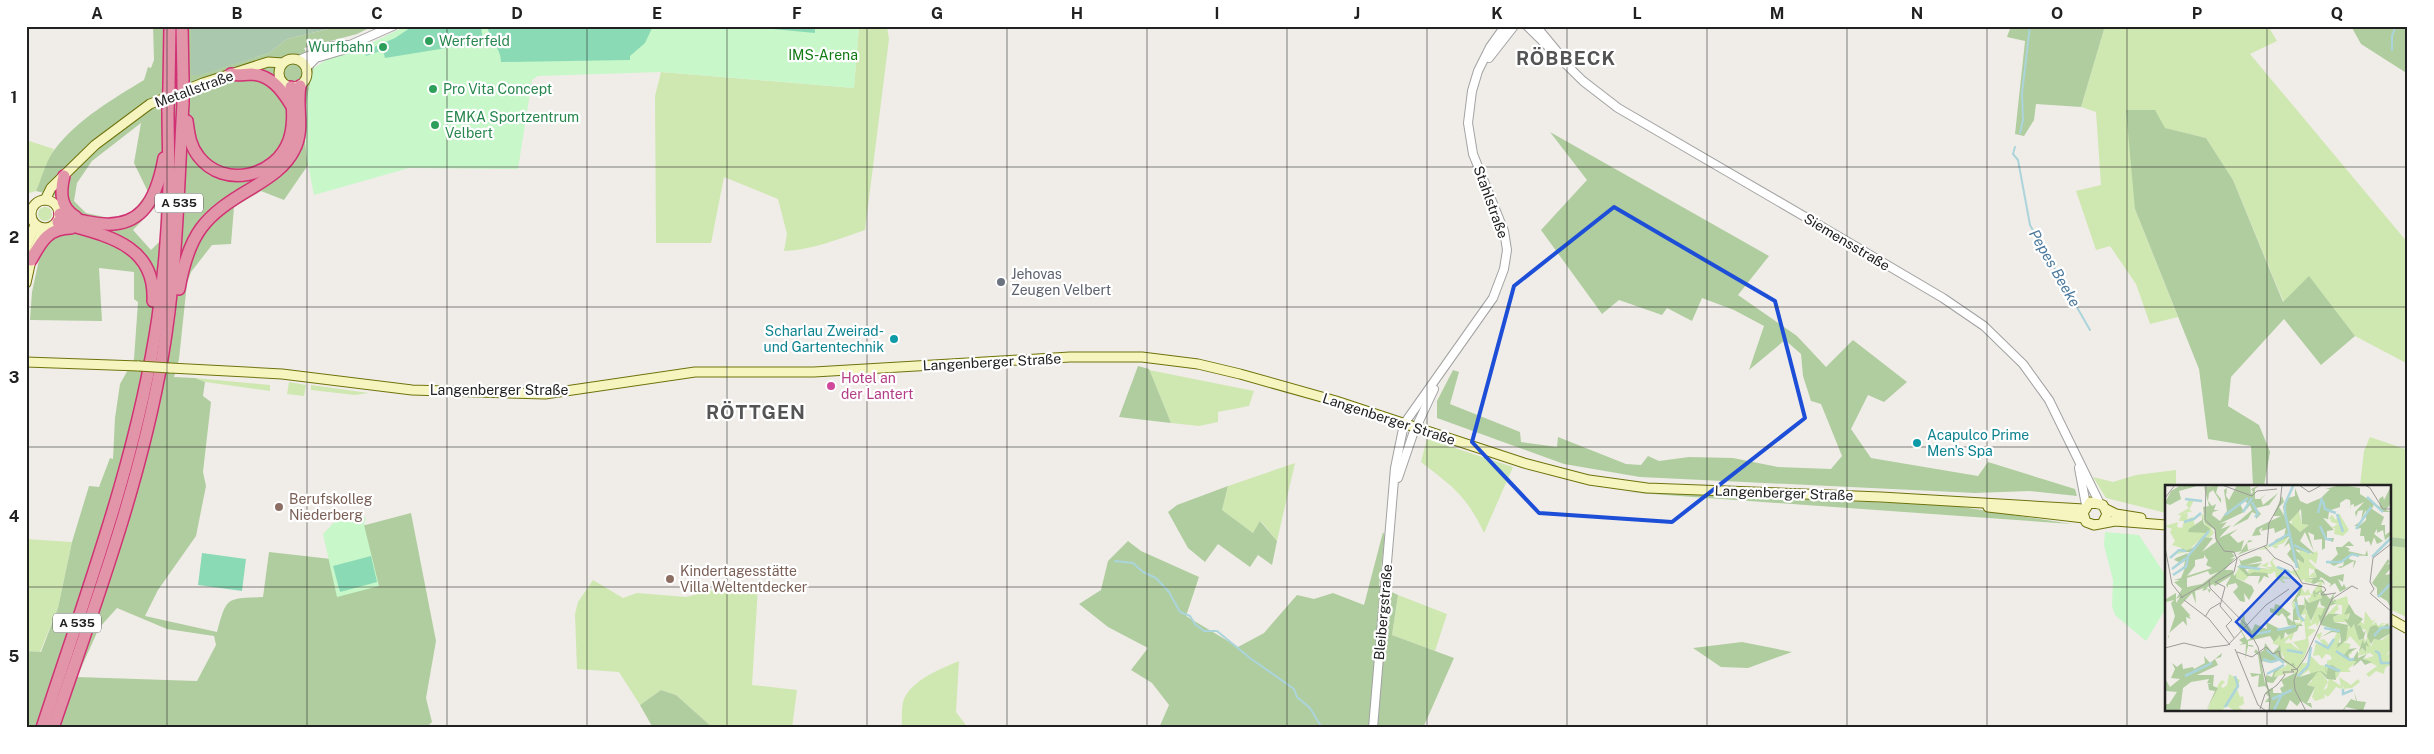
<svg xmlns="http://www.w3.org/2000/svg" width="2434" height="754" viewBox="0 0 2434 754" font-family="'Public Sans',sans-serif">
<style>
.grass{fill:#cfe7b1}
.forest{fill:#b0cd9f;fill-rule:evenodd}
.cemetery{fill:#aac8ad}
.park{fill:#c8f7c9}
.pitch{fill:#8bdab6}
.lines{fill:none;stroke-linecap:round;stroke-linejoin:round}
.stream{stroke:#abd4db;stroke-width:2}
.tertiary-casing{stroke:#a2a2a2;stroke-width:10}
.secondary-casing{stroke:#6f730c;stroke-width:11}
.motorway-casing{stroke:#d13274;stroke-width:14}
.tertiary{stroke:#fff;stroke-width:8}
.secondary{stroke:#f6f5c0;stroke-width:9}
.motorway{stroke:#e295a9;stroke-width:11}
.secondary-bridge-casing{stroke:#6f730c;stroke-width:11;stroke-linecap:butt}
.motorway-bridge-casing{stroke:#d13274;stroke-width:14;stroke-linecap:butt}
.secondary-bridge{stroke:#f6f5c0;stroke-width:9}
.motorway-bridge{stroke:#e295a9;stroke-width:11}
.marked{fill:none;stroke:#1d4ed8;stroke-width:4;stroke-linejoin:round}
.grid{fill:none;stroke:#212121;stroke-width:1;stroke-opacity:0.55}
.leisure-dot{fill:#2e9e5b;stroke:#fff;stroke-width:2}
.worship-dot{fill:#6b7280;stroke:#fff;stroke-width:2}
.culture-dot{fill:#0f9aa8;stroke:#fff;stroke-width:2}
.hotel-dot{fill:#d1479c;stroke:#fff;stroke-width:2}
.education-dot{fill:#8d6e63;stroke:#fff;stroke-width:2}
.labels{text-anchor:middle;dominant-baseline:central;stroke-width:4.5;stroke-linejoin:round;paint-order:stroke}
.shield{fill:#fff;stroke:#646464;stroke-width:1}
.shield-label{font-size:12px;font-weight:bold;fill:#212121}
.leisure-label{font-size:14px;fill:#27864d;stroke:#fff;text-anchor:start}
.park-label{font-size:14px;fill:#137a14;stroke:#fff}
.street-label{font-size:14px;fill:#212121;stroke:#fff}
.worship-label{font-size:14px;fill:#5b616d;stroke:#fff;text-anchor:start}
.culture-label{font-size:14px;fill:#0d838f;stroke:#fff;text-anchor:end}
.hotel-label{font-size:14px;fill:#b23c85;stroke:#fff;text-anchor:start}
.education-label{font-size:14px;fill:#785e54;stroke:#fff;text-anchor:start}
.water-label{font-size:15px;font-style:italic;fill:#4c799c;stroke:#fff}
.district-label{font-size:19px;font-weight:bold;letter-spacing:1px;fill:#545454;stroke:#fff}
.inset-river{fill:none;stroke:#abd4db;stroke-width:2.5}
.inset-road{fill:none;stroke:#9d9b98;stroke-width:1}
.view{fill:#1d4ed8;fill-opacity:0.15;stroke:#1d4ed8;stroke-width:2.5}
.inset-edge{fill:none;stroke:#212121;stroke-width:2.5}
.neatline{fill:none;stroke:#212121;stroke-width:2}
.grid-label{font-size:16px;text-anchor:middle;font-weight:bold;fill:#212121}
</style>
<rect width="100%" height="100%" fill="#f0ede8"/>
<!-- grass -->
<g class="grass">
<path d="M859,26H887L889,39L865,230C838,239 813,250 784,251L787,234L778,199L724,177L711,243H656L655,96L661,72L854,88Z"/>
<polygon points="2105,26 2268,26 2277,41 2250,54 2408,243 2408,364 2355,336 2309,277 2284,303 2233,180 2206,138 2164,128 2135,209 2178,317 2150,324 2136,284 2110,246 2096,250 2076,191 2101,185 2096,112 2081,107"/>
<polygon points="26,140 54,149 36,191 26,194"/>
<circle cx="45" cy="214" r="7"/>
<polygon points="1149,370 1254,391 1249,406 1218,412 1218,422 1199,426 1171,423"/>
<polygon points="195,378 270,385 270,391 205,382"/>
<polygon points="289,382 306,385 304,396 287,394"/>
<polygon points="311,385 369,393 355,395 311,390"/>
<polygon points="2370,437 2408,450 2408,539 2390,537 2390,487 2360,486 2364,451"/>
<path d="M1427,439L1513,467L1484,533C1467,496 1452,486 1421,462Z"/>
<polygon points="1295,463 1277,541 1261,521 1253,533 1222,510 1228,486"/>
<polygon points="2176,470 2176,486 2166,487 2166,513 2106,498 2093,477 2113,482 2136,475"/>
<polygon points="26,539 72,542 58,608 40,652 26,651"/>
<polygon points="2390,546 2408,548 2408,618 2390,609"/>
<polygon points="593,580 623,598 637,593 686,597 725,587 758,587 752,685 797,690 792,728 713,728 676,695 661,690 640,705 619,672 577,669 575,614 578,602"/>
<polygon points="1398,595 1447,614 1435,651 1392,635"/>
<path d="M959,661L956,712L968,728H902C902,720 901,707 904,699C913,679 941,669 959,661Z"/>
</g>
<!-- forest -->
<g class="forest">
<path d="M153,26H191V75H199L269,53L287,39L340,26H373L357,34L304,48L314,68C305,101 302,131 308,165L284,200L261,191L234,207L231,244L212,245L191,272L187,283L179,359L174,377L195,378L205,382L203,396L211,402L203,472L206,486L196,536L158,590L145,616L217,632C227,596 226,599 263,597L269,552L340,560L354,528L411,513L436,641L426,698L432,722L426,728H26V651L41,652L58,608L72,542L89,486L99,487L110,458L113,459L115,418L120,384L134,359L138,302L134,299V272L99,268L102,321L30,320L32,292L42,246L51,237L65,198L36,191C42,178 46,160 55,149C78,119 113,99 144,80L148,67L151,68L154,60ZM141,123L134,163L148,192L133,211L118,220L86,213L74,201L77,183L92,161ZM161,201L160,241L151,250L133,230ZM117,608L167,629L214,636L216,645L197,681L77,677L99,628Z"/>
<polygon points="2011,26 2105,26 2081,107 2036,104 2034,120 2024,136 2015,134 2025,41 2007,37"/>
<polygon points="2351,26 2408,26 2408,74 2361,44"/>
<polygon points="2126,110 2155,110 2165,128 2206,138 2233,180 2283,302 2309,276 2355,336 2321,365 2284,319 2231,377 2228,406 2259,425 2270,452 2264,486 2253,486 2251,446 2208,439 2199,369 2135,209"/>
<polygon points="1550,132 1769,256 1738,295 1797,336 1826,367 1853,340 1907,382 1884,402 1868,395 1851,429 1871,458 1978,476 1988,462 2075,489 2077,496 2029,491 1975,493 1640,477 1564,464 1437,418 1437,401 1453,370 1459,372 1450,404 1520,432 1521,442 1557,447 1558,437 1626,464 1641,465 1648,456 1659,461 1689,457 1733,458 1778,467 1831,469 1842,456 1821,404 1811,401 1803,376 1801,354 1785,340 1749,370 1764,326 1734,310 1702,298 1692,321 1667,308 1662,315 1619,300 1602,314 1541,230 1587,180"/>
<polygon points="1138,366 1149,369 1171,423 1119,417"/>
<polygon points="1228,486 1222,510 1253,533 1260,521 1277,541 1272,565 1258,555 1250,567 1218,544 1205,562 1188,548 1168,512 1177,505"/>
<polygon points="1624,492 1949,505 2072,524"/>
<polygon points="1383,532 1385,536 1379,586 1398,595 1392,635 1454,658 1423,728 1159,728 1169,705 1152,683 1131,670 1148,648 1108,627 1079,604 1101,590 1108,561 1128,541 1141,551 1199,577 1186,616 1238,647 1264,633 1297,595 1314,599 1333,593 1364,605"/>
<polygon points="2390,537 2408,539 2408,548 2390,546"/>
<polygon points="1742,642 1792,652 1748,668 1721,667 1693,648"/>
<polygon points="661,690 676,695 713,728 653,728 640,705"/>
</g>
<!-- cemetery -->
<polygon class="cemetery" points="191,26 340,26 287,39 269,53 200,75 191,75"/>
<!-- park -->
<g class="park">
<path d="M406,26H859L854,88L661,72L538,76L532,80L518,169L409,168L314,195C304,144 300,120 314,68L332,56L357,50Z"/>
<polygon points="340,516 366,517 364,525 379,586 337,597 323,534"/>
<polygon points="2105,532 2139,535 2166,576 2166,608 2146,641 2115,615 2112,606 2113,580 2104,545"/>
</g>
<!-- pitch -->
<g class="pitch">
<polygon points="413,26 481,26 483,42 385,58 383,50 366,56 365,51 395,38"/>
<path d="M487,26H653L645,43L630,56V60L501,62C501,48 490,40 487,26Z"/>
<polygon points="740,26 815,26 815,33"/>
<polygon points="202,553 246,559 242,591 198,585"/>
<polygon points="371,556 377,582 340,592 333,566"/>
</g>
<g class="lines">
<!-- stream -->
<g class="stream">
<polyline points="2370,28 2384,26"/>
<polyline points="2392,50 2392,36 2396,26"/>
<polyline points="2020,133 2023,120 2022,93 2030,26"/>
<polyline points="2015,147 2013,154 2018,160 2030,225 2090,330"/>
<polyline points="1115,561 1133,563 1143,572 1156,578 1169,592 1180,612 1190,616 1195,624 1204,631 1217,631 1250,658 1294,689 1297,697 1310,708 1322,728"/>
</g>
<!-- tertiary casing -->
<g class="tertiary-casing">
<g id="tertiary">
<polyline points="1527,26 1583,81 1618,108 1843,239 1943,298 1984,326 2023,364 2049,400 2099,502"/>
<polyline points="1536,26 1560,55"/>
<polyline points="1489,58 1514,26"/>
<polyline points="299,60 331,46 348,45"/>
<polyline points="307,67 316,58 343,50 350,45 393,26"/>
<polyline points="2079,468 2086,505"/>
<polyline points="1398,478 1413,434 1434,389"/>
<polyline points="1373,728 1395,468 1404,424 1493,298 1504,269 1507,250 1504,231 1473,154 1468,123 1472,91 1478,71 1490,47 1505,26"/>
</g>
</g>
<!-- secondary casing -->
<g class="secondary-casing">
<g id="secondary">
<circle cx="293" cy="73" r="14"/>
<circle cx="45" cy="214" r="14"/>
<polyline points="45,200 51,188 95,145 150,104 203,83 268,62 283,63"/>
<polyline points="26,248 35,225"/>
<polyline points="26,283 31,260 43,228"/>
<polyline points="26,362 139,366"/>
<polyline points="170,368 282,374 412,390 545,394 695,372 814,372 1070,357 1142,357 1198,364 1240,374 1336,401 1524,463 1589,480 1647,488 1881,497 2084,509"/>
<polyline points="1988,507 2084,518"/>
<polyline points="2106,509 2116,514 2141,518"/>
<polyline points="2103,522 2107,514 2103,505 2090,502 2083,513 2086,522 2094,525 2115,521 2166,525"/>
<polyline points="2390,619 2408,629"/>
</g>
</g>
<!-- motorway casing -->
<g class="motorway-casing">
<g id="motorway">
<polyline points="182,26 183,79"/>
<path d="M231,74C239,76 244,74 251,74C271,75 282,90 291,105"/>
<polyline points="169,86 170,26"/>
<path d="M187,121C189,135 190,146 199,157C224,189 276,177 289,140C295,123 292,104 291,87"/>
<path d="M64,176C60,192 60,208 76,217"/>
<path d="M60,214C69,219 79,220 89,222C140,233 156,202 164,158"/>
<path d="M58,222C102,235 156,242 153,301"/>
<path d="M31,260C41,242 48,228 71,228"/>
<path d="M179,289C189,233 204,216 252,188C268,178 285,168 294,150C305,130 296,107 300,86"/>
<path d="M42,728C86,593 137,459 158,317C164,274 168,229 169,186C169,160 168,135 168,110"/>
<path d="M53,728C94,607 140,485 162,359C177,274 178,189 183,103"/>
</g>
</g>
<!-- tertiary -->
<use href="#tertiary" class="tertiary"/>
<!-- secondary -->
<use href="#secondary" class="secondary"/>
<!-- motorway -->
<use href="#motorway" class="motorway"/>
<!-- secondary-bridge casing -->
<g class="secondary-bridge-casing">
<polyline id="secondary-bridge" points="139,366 170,368"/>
</g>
<!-- motorway-bridge casing -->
<g class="motorway-bridge-casing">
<g id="motorway-bridge">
<polyline points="183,103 183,79"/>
<polyline points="168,110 169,86"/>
</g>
</g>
<!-- secondary-bridge -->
<use href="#secondary-bridge" class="secondary-bridge"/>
<!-- motorway-bridge -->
<use href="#motorway-bridge" class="motorway-bridge"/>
</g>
<!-- marked area -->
<path class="marked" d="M1614,207L1775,301L1805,418L1672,522L1539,513L1472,442L1514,286Z"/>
<!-- grid -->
<path class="grid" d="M167,26V728M307,26V728M447,26V728M587,26V728M727,26V728M867,26V728M1007,26V728M1147,26V728M1287,26V728M1427,26V728M1567,26V728M1707,26V728M1847,26V728M1987,26V728M2127,26V728M2267,26V487M26,167H2408M26,307H2408M26,447H2408M26,587H2166M2390,587H2408M2267,710V728"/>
<!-- markers -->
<g class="leisure-dot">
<circle cx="429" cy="41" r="5"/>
<circle cx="383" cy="47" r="5"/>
<circle cx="433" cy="89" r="5"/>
<circle cx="435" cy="125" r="5"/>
</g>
<circle class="worship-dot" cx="1001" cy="282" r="5"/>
<g class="culture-dot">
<circle cx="894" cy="339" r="5"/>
<circle cx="1917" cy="443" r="5"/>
</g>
<circle class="hotel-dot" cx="831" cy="386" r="5"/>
<g class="education-dot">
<circle cx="279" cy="507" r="5"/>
<circle cx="670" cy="579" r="5"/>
</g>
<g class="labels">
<!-- shield labels -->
<g class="shield">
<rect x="155" y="193.5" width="48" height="19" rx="4"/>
<rect x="53" y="613.5" width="48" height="19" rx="4"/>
</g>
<g class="shield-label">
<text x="179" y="203">A 535</text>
<text x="77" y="623">A 535</text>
</g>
<!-- leisure labels -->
<g class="leisure-label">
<text x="439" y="41">Werferfeld</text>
<text x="373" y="47" text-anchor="end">Wurfbahn</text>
<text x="443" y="89">Pro Vita Concept</text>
<text x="445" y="117">EMKA Sportzentrum<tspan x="445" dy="16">Velbert</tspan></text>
</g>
<!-- park labels -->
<g class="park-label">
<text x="823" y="55">IMS-Arena</text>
</g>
<!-- street labels -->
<g class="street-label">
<text transform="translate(194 89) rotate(-20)">Metallstraße</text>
<text transform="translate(1491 202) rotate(70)">Stahlstraße</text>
<text transform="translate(1847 242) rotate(31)">Siemensstraße</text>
<text transform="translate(992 362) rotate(-3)">Langenberger Straße</text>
<text x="499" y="390">Langenberger Straße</text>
<text transform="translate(1389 419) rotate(18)">Langenberger Straße</text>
<text transform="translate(1784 493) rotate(2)">Langenberger Straße</text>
<text transform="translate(1383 612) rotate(-85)">Bleibergstraße</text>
</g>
<!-- worship labels -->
<g class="worship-label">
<text x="1011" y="274">Jehovas<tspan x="1011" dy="16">Zeugen Velbert</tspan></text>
</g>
<!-- culture labels -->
<g class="culture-label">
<text x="884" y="331">Scharlau Zweirad-<tspan x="884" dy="16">und Gartentechnik</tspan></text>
<text x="1927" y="435" text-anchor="start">Acapulco Prime<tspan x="1927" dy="16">Men's Spa</tspan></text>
</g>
<!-- hotel labels -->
<g class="hotel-label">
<text x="841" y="378">Hotel an<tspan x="841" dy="16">der Lantert</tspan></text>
</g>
<!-- education labels -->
<g class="education-label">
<text x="289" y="499">Berufskolleg<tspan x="289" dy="16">Niederberg</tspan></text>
<text x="680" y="571">Kindertagesstätte<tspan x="680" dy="16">Villa Weltentdecker</tspan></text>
</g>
<!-- water labels -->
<g class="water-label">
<text transform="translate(2055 268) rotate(60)">Pepes Beeke</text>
</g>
<!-- district labels -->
<g class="district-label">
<text x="1566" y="58">RÖBBECK</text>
<text x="756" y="412">RÖTTGEN</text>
</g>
</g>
<!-- overview -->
<g transform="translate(2165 485)">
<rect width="226" height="226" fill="#f0ede8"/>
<path d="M24,15H29L24,25L28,26L16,29L23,28L22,34L28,32L30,41L24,46L35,40L42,44L37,31L34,32L38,29L49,48L45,52L36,53L22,67L7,70L17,63L7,60L10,56L5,47L7,44L0,41L13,37L12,42L17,43L19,36H14L16,30H12L24,23L21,20ZM132,18L137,39L144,40L135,47L126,41L127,36H123L118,27L128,36L125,31L132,26L124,29L122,27L126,19ZM174,28L184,45L178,51L169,49L170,43H166L173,39L166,37L165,33L160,37L167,30L171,35ZM125,50L119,58L110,61H114L111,64L107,61L102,63L110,74L107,76L111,82L118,84L116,90L127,94H117L121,98H118L111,92L110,86L106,89L87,88L79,96L69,92L74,82L83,88L84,84H106L97,81L91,83L104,77L102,82H107L105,77L109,73L102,64L93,65ZM130,63H134L146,69L152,66L153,69L151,79L145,74L144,76L155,87L144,83V91L149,87L152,92H143L148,94L146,98L140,97L139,94L137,96L124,86L133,85L134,72L138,77L133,68L135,66L131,64V67ZM157,93V106L150,109H156L157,113L144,118L143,113H145L146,110L131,111L136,102L140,108L143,104L146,110ZM182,111L184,123L179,130L185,127L183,133L189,137H182L185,142L189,139L195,155L200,154L201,158L202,151L204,152L206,162L209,154L217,155L226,148V164L221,171L226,167L224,175L226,179L220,183L219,189L211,186L204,192L201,189L212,181L198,174L209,171L205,168L192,171L196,163L201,167L199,156L195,162L185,151L181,157L178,155L181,154V143H184L181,137H169L168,132L177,129V120H172L174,124L169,128L173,129L164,134L163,129L160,132L172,119H168V116ZM140,114L141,127H144L146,139L151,122L161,123L152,142L151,138L142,143L151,145L143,152L144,160L137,178H142L146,171L155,180L162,181V176L167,174L165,170L161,169L157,174L154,170L148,171L151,158L160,162L151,150L157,147L155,155L159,154L165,161L173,146L176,148L173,161L177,157L186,159L184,164L187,168L183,171L187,174L178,170L192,177L183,184L186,187H175L172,193L164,192L163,186L162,190L156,187L163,197L158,205L162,203L164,193L176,201L174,192L186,200L193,194L195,197L187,203L178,204L179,199L177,204L171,202L163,212L159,209L160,213L150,216L147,212L150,202L142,200L147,196L144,185L134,192L135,187L131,193L129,187L109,192L110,188L122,180L114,161L107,158L115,150L120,153L130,146L126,156L124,153L119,158H126L130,162L135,165L128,157L141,154L139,135L136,139L128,142H132L119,145L127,141L125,137L136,138L127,121L129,116L134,132L140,134L141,129L136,130ZM200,126L207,136L211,134L206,140L211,137L213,141L217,138L222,139L214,140H219L215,144L205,142L202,151L201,145L192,142L195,136L199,139ZM64,189L75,195L72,204L75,212L78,211L79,219L73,222L80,226H70L62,221L56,226H42L54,198L57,195L60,197L56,201L58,203L62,200Z" fill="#cfe7b1"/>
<path d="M16,0L17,2L19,0H32V1L14,6L16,14L5,20L0,18L6,6ZM72,0H85L86,9L88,7L86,4L95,0L90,4V14H95L101,9L96,14L98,20L113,8L104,20L91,23L96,29L91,34V29L87,27L83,34L67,42L87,25L85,20L81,25L83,19L79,15L75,19L79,27L54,39L62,37L56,44L66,40L54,53L73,44L65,50L73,58L79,55L76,66L84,55L88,56L82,58L83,65L93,62L72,70L77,66L67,68L70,71L65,74L70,73L60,85H68L69,91L71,89V93L87,101L89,106L84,115L79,108L80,117L75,116L68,107L73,102L71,98L63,100V103L61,100L66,91L50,101L48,99L41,103L46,105L44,108L43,104L37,106L39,103L30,106L31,119L27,108L16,120L25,130L30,126L24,131L26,134L21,132L22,141L18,136L4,148V153L3,152L10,131L6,118L9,115L1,117V114L11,108V118L15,112L11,114L17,104L9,97L13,96L16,93L14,95H9L16,93L20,83L8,90L19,81L20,76L6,85L14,77L9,75L11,73L23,68L21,75L26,67H19L17,63L21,66L29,62L36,53L42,48L23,47L24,44L37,35V31L39,39L45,44L43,48L38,52L48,53L37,67L51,57L50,45L40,38L38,22L44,21L39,2L53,1L51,8L56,14V18L48,5L44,8L43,16L47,21L51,19L49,25H54L48,27L47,30L55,36L62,26L59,5L62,3L61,11L64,15ZM39,70L43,75L41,80L47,83L22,91L30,81V75L39,73ZM43,86L45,90L53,87L37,99L22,102V93ZM176,0L195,3V9L215,22L214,14L218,11L219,15L226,1V18L221,25L226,27H218L209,19L207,24L219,32L216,40H220V50L226,46L225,51L220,55L218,45L212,48V44L209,49L218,56L212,59L209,52L206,61L204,56L200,57L199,51H195L196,43L191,44L201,35V25L195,37L192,41H189L196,36L198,25L193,26L191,32L190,27L199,17L189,22V19L186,20V25L185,15L181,14L175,18V22L166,25V26L170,27L171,28L164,27L163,34L158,33L169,45L162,46V53H169L168,57L160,54V63L157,65V54L149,55V50L143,47L149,67L140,47L135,56L150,69L130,64L139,74V78L132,74L135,85L122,69L126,64L124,58L119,62L125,51L111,58L110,55L119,51L121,43L110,48L109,43L96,46L98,42L94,45L96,50L87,51L91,43L116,31H108L117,11L119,17L114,22L120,32L118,22L125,6L123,13L130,11V3L135,16L142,19L156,13L165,4H160ZM136,24L137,39L144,40L135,47L124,37ZM184,56L189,61H180L185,64L183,66L200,70L202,65L203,71L185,70L184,74L191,76L188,84L189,76L176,83L172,82L178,81L179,76L169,81L164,78L173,69L171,64V62H177ZM91,71L96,72L97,76L80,80L97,78L91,83L106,84H80L84,89L89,87L102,88L104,93L99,91L96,96L93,99L95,91H82L72,81H76L74,73L76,76ZM223,74L225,77L221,80L226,78V83L220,90L226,89V123L222,116L212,110V103L207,98ZM152,84L165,92L179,89L178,97L173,94L177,102L179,99L181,103L190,99L175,107L170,98L164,102L166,99L156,92L154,95H158L160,100L156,96L149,99L146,98L148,94H141L152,92L149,85ZM138,99L135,110L132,113L133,120H139L141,123L139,112L144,118L157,113L155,107L152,110L149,108L151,112H149L148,107L149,105L151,108L156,105L154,102L165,114L169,108L168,117L170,114L171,116L168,118H172L165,121L160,132L163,129H175L168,132L169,137L183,140L181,155L172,163L173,159L170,160L176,157L175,148L167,147L156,152L169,144L156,140L153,129L156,131L160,122L156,120L155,115L146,136L140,122L136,130L139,135L131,125L134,135H129L131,140L136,139L138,141H134L132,146L123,150L120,147L119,152L116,155L115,150L109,157L105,151L83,156V160H87L89,162L83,161L80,175L81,159L74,160L78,158L74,155L79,152L66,128L82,155L85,154V149L75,139L79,128L76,122L79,127L80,136L87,146L90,139L102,144L101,137L115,144L126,143L129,141L125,137L128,141L123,140L121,133L117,128L114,131L105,127V123L109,124L110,119L114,120L126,129L122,132L128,137V125L132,120L129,116L125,121ZM184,119L190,129L198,134L192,141L195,140L199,148L201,145L198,156L200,159L201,155L204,162L201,160V167L197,163L194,166L198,154L194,155L189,139L186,143L179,134L183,135L185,128L179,130ZM223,138L226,148L214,155L209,154L206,159L202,151L205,142L211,140L215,144ZM100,158L108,168L115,160L117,173L125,179L129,178L128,174L130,182L115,175L106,178L96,176L100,199L101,190L107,192L109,186L119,181L110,188L109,192L113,191L108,198L101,197L104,204L108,203V208H117L115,203L119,201L116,195L132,187L131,193L138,184L142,183L143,184L138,185L134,192L154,186H156L162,190V188L161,187L160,181L162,188L163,181L167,180L176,186L170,187L171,195L162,194L155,186L145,191L152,188L142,200L150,202L142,218H146L147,223L136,216L132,221L125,215L120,226H104L105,217H100L104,212L100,208L103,205L100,201L93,202L94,190L87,192L85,188L96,189L93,170L89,167L91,164L94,168L99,165ZM192,163L183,169L185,175L188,174L192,167L193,166V173L202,169L198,174L207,177L200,180L196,175L188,182L191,176H185L172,168L179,170L184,164ZM57,168L56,172L50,174L53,180L32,190H49L48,201L53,203L41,226L50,206L44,205L43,199H47L42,198L44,194L26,197L18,203L15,226H0V219H4L12,207L1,206V195L5,202L15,194L6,193L10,184L7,178L12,182L17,178L18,184L28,182L29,184L40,178L39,171L45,178ZM189,207L192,216L201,217L198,226L181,222L179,225L186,226H177L186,214L191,216Z" fill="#b0cd9f" fill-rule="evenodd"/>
<path class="inset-river" d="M202,12L218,27M20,14L37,16M158,16L160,24L171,28M87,17L93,29L90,32M78,27L87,13M120,28L132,83M120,28V19L128,1M153,28L157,13M172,29L178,47M60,30L83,13M19,37L29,34L36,28M155,41L161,54L167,55M191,44L206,22M129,60L145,68M104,61L125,48M207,72L227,52M5,73L14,65L21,66M161,77H176L187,69L194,71M74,81L95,84M21,82L23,71L44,46M112,82L123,86L127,93M7,84L21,73M8,90L22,81M213,112L227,97M131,117L133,129L139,136M159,143L175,146M112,145L131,141M91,149L106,146M209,151L216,143L227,142M150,156L163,163L169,154M102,165L119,178M122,165L138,168M171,166L185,175L189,174M210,166L214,168L216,178H227M98,174L106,177L113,175M160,180L175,186M102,189L119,180M20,191L47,178M133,191L143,181L146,162M178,204V209L188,205M107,214L127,205M60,222L73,201L70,191M109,225L116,211"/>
<path class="inset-road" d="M57,0L87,11L92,6L112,4M134,0L144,7L157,0M200,0L205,3L218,24H227M41,1L40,35L50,44L51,54L59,66L69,67L72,74L69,87L50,97L60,102L55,121L67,135L61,141L69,153M0,13L10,0M99,61L110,73L127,81L137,98L159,102L161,105L156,109L158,110L171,108M0,62L7,99L18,113M44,95L45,103L81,140L93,162L105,213L104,226M205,109L209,104L205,97L208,73L227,58M206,109L227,127M15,113L40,99L75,71L102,60L104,38L115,19L117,0M19,115L44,134L65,160M40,132L45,124L55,118M0,163L19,158L39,163L63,160L101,120L124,104M70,164L93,220L101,226M72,167L87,172L101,162L108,169L114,166L115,172L133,185L129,195L130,205L141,226M95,224L100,209L112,200L120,190L118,187H129L126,185L132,184L140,173L167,114L187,101L193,104"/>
<path class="view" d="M120,86L136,101L87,152L71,137Z"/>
<rect width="226" height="226" class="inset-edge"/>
</g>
<!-- border -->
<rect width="2434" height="754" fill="none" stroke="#ffffff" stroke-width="55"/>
<rect x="28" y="28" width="2378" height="698" class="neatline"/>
<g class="grid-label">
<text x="97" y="19">A</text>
<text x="237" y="19">B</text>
<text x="377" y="19">C</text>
<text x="517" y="19">D</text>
<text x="657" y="19">E</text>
<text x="797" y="19">F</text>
<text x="937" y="19">G</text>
<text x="1077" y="19">H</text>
<text x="1217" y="19">I</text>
<text x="1357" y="19">J</text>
<text x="1497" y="19">K</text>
<text x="1637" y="19">L</text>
<text x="1777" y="19">M</text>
<text x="1917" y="19">N</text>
<text x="2057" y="19">O</text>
<text x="2197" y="19">P</text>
<text x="2337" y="19">Q</text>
<text x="14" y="103">1</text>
<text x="14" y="243">2</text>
<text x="14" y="383">3</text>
<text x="14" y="522">4</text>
<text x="14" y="662">5</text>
</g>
</svg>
